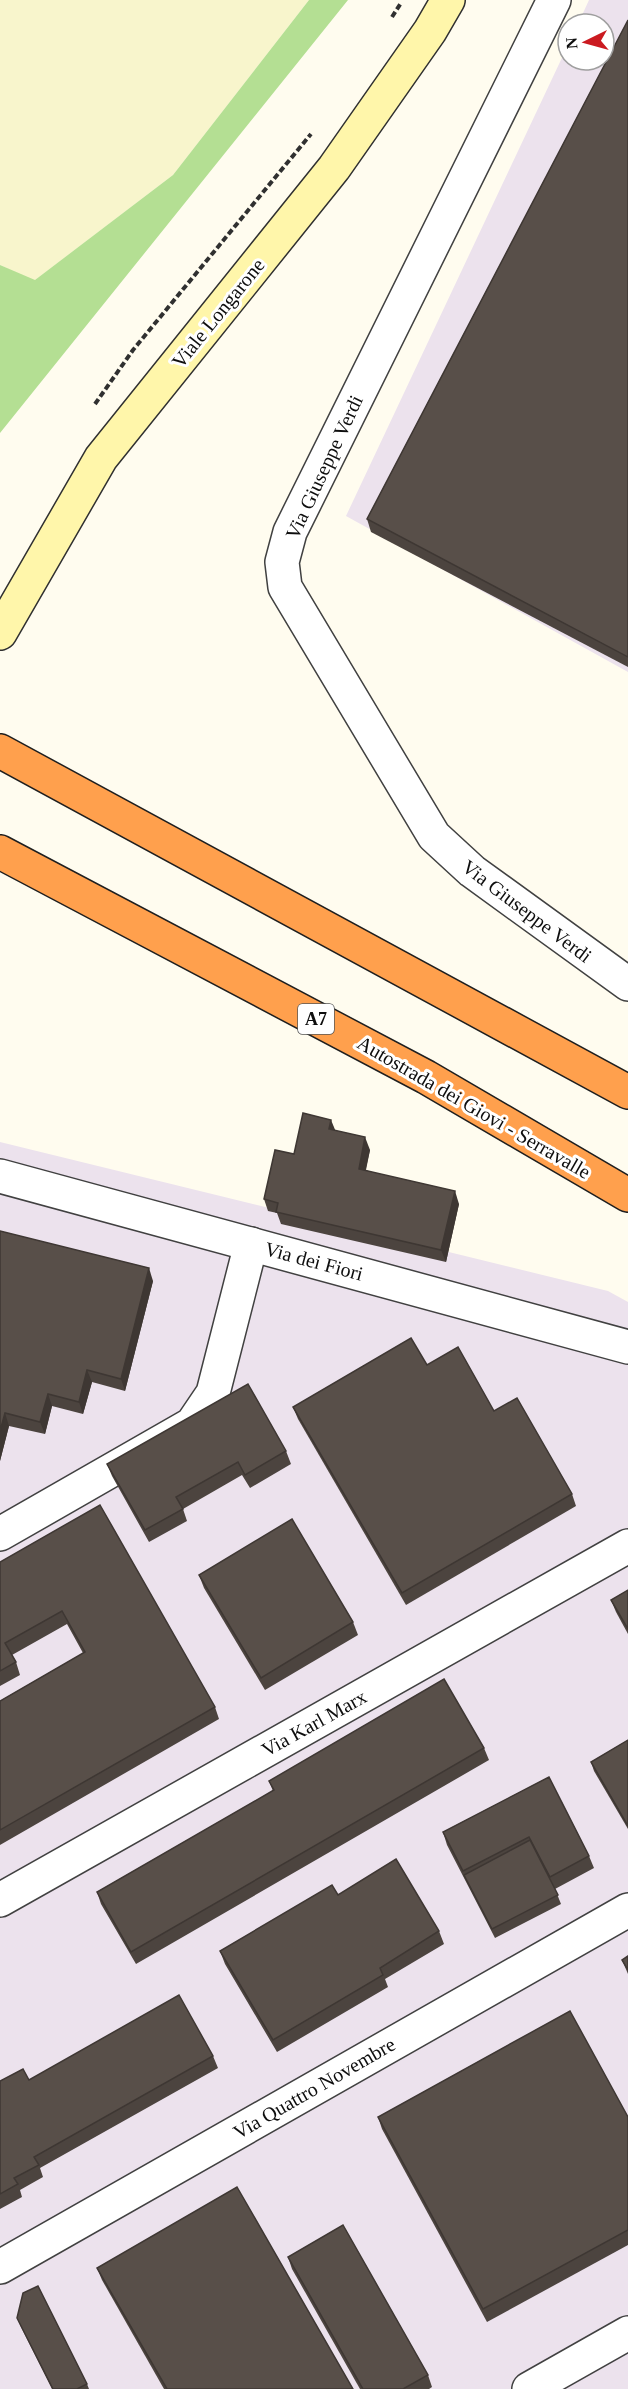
<svg xmlns="http://www.w3.org/2000/svg" width="628" height="2389" viewBox="0 0 628 2389" font-family="Georgia,serif">
<style>
.industrial{fill:#ece2ed}
.farmland{fill:#f8f5cc}
.forest{fill:#b4df93}
.lines{fill:none;stroke-linecap:round;stroke-linejoin:round}
.street-casing{stroke:#414141;stroke-width:36}
.secondary-casing{stroke:#303030;stroke-width:36}
.highway-casing{stroke:#1f1f1f;stroke-width:36}
.path{stroke:#303030;stroke-width:4;stroke-dasharray:6 3;stroke-linecap:butt}
.street{stroke:#fff;stroke-width:33}
.secondary{stroke:#fff6aa;stroke-width:33}
.highway{stroke:#ffa04d;stroke-width:33}
.wall{fill:#4c443f}
.shaded-wall{fill:#3e3733}
.building{fill:#584f49;stroke:#3e3733;stroke-width:1.5}
.labels{text-anchor:middle;dominant-baseline:central;stroke-width:6;stroke-linejoin:round;paint-order:stroke}
.shield{fill:#fff;stroke:#565656;stroke-width:1.5}
.shield-label{font-size:18px;font-weight:bold;fill:#0e0e0e}
.street-label{font-size:20px;fill:#0e0e0e;stroke:#fff}
</style>
<rect width="100%" height="100%" fill="#fffcef"/>
<!-- industrial -->
<g class="industrial">
<polygon points="589,0 628,0 628,672 346,516 568,45 568,60 604,60 604,24 578,24"/>
<polygon points="0,1142 608,1291 628,1302 628,2389 0,2389"/>
</g>
<!-- farmland -->
<polygon class="farmland" points="0,0 309,0 173,175 34,281 0,265"/>
<!-- forest -->
<polygon class="forest" points="309,0 348,0 0,433 0,265 35,280 173,175"/>
<g class="lines">
<!-- street casing -->
<g class="street-casing">
<g id="street">
<polyline points="554,0 290,532 282,562 285,587 434,836 472,871 628,984"/>
<polyline points="0,1176 628,1347"/>
<polyline points="0,1534 192,1424 213,1393 251,1244"/>
<polyline points="0,1900 628,1546"/>
<polyline points="0,2267 628,1910"/>
<polyline points="529,2389 628,2333"/>
</g>
</g>
<!-- secondary casing -->
<g class="secondary-casing">
<polyline id="secondary" points="0,633 101,458 334,168 430,31 448,0"/>
</g>
<!-- highway casing -->
<g class="highway-casing">
<g id="highway">
<polyline points="0,751 628,1092"/>
<polyline points="0,852 426,1077 628,1195"/>
</g>
</g>
<!-- path -->
<g class="path">
<polyline points="392,17 401,3"/>
<polyline points="95,404 133,350 311,134"/>
</g>
<!-- street -->
<use href="#street" class="street"/>
<!-- secondary -->
<use href="#secondary" class="secondary"/>
<!-- highway -->
<use href="#highway" class="highway"/>
</g>
<!-- wall -->
<g class="wall">
<polygon points="628,20 628,667 371,532 367,519"/>
<polygon points="336,1131 370,1150 366,1170 459,1204 446,1262 281,1224 277,1213 268,1211 264,1199 294,1154"/>
<polygon points="0,1231 153,1281 125,1391 92,1382 83,1414 52,1406 45,1434 9,1426 0,1461"/>
<polygon points="427,1365 494,1411 572,1494 576,1506 406,1605 298,1419 293,1407"/>
<polygon points="286,1451 291,1464 250,1488 242,1475 183,1509 187,1521 149,1542 112,1476 107,1464"/>
<polygon points="0,1562 215,1707 219,1719 0,1845 0,1701 83,1653 67,1624 12,1655 16,1662 20,1675 0,1686"/>
<polygon points="199,1575 353,1622 358,1635 265,1690 204,1588"/>
<polygon points="628,1590 628,1634 616,1612 611,1600"/>
<polygon points="628,1740 628,1829 594,1771 591,1762"/>
<polygon points="484,1748 489,1760 136,1964 101,1904 97,1892 273,1791 269,1781"/>
<polygon points="549,1777 589,1856 594,1868 555,1889 561,1904 495,1938 447,1845 443,1832"/>
<polygon points="338,1895 439,1931 444,1944 385,1979 388,1987 277,2052 225,1964 220,1951"/>
<polygon points="628,1956 628,1974 622,1960"/>
<polygon points="213,2056 218,2068 40,2168 43,2177 20,2190 22,2197 0,2209 0,2081 29,2080"/>
<polygon points="378,2117 628,2117 628,2245 487,2322 382,2129"/>
<polygon points="288,2257 428,2375 432,2387 429,2389 360,2389 292,2269"/>
<polygon points="97,2268 353,2389 164,2389 102,2280"/>
<polygon points="17,2318 87,2384 89,2389 52,2389 21,2327"/>
</g>
<!-- shaded-wall -->
<g class="shaded-wall">
<polygon points="331,1120 336,1132 329,1129"/>
<polygon points="365,1137 370,1150 363,1181 359,1169"/>
<polygon points="455,1191 459,1204 446,1262 441,1250"/>
<polygon points="149,1268 153,1281 125,1391 121,1379"/>
<polygon points="87,1370 92,1382 83,1414 79,1402"/>
<polygon points="48,1394 52,1406 45,1434 40,1422"/>
<polygon points="5,1413 9,1426 0,1461 0,1431"/>
</g>
<!-- building -->
<g class="building">
<polygon points="628,20 628,657 367,519"/>
<polygon points="303,1113 331,1120 329,1129 365,1137 359,1169 455,1191 441,1250 276,1212 278,1203 264,1199 275,1150 294,1154"/>
<polygon points="0,1231 149,1268 121,1379 87,1370 79,1402 48,1394 40,1422 5,1413 0,1431"/>
<polygon points="411,1338 427,1365 458,1347 494,1411 517,1398 572,1494 402,1593 293,1407"/>
<polygon points="248,1384 286,1451 245,1475 238,1462 176,1497 183,1509 145,1530 107,1464"/>
<polygon points="100,1505 215,1707 0,1830 0,1701 85,1652 62,1611 5,1643 16,1662 0,1671 0,1562"/>
<polygon points="292,1519 353,1622 261,1678 199,1575"/>
<polygon points="628,1590 628,1629 611,1600"/>
<polygon points="444,1679 484,1748 131,1952 97,1892 274,1790 269,1781"/>
<polygon points="628,1740 628,1826 591,1762"/>
<polygon points="549,1777 589,1856 550,1877 529,1837 463,1871 443,1832"/>
<polygon points="530,1840 558,1895 492,1929 464,1875"/>
<polygon points="396,1859 439,1931 380,1968 383,1975 273,2040 220,1951 332,1885 338,1895"/>
<polygon points="628,1956 628,1970 622,1960"/>
<polygon points="179,1995 213,2056 34,2157 39,2165 14,2178 18,2184 0,2194 0,2081 23,2069 29,2080"/>
<polygon points="570,2011 628,2117 628,2230 483,2309 378,2117"/>
<polygon points="237,2187 353,2389 167,2389 97,2268"/>
<polygon points="343,2225 428,2375 403,2389 363,2389 288,2257"/>
<polygon points="38,2286 87,2384 77,2389 53,2389 17,2318 23,2293"/>
</g>
<g class="labels">
<!-- shield labels -->
<rect class="shield" x="298" y="1004" width="36" height="30" rx="4.5"/>
<g class="shield-label">
<text x="316" y="1019">A7</text>
</g>
<!-- street labels -->
<g class="street-label">
<text transform="translate(218 313) rotate(-51)">Viale Longarone</text>
<text transform="translate(324 467) rotate(-65)">Via Giuseppe Verdi</text>
<text transform="translate(527 911) rotate(37)">Via Giuseppe Verdi</text>
<text transform="translate(474 1107) rotate(30)">Autostrada dei Giovi - Serravalle</text>
<text transform="translate(314 1261) rotate(15)">Via dei Fiori</text>
<text transform="translate(314 1723) rotate(-29)">Via Karl Marx</text>
<text transform="translate(314 2088) rotate(-30)">Via Quattro Novembre</text>
</g>
</g>
<!-- north arrow -->
<g transform="translate(586 42) rotate(265)"><circle r="28" fill="#ffffff" stroke="#9f9f9f" stroke-width="1.5"/>
<path d="M0-4.5L10 22L0 15L-10 22Z" fill="#cb1a20"/>
<text y="-9" font-size="16" font-weight="bold" text-anchor="middle" fill="#0e0e0e">N</text>
</g>
</svg>
